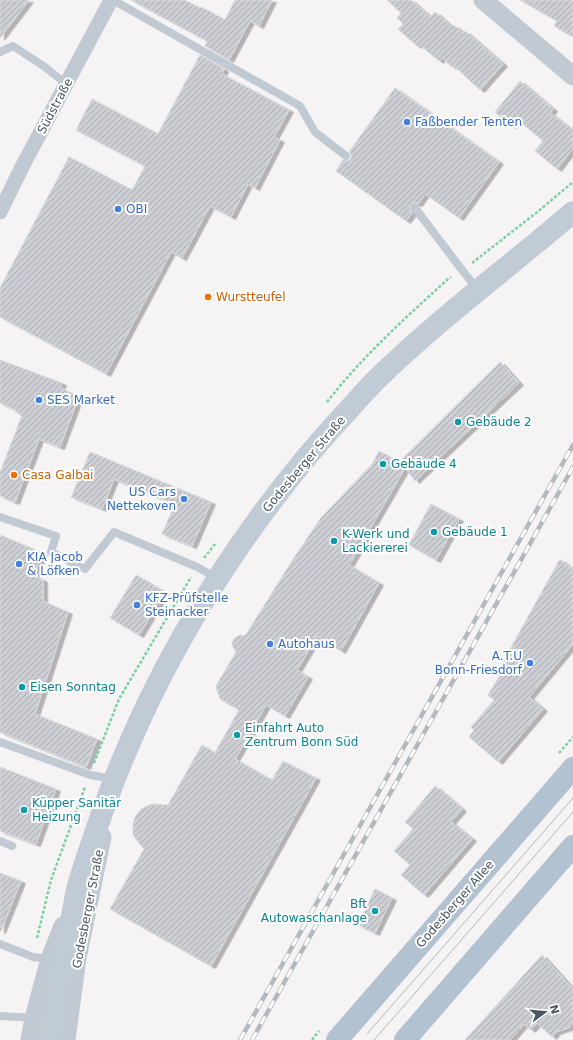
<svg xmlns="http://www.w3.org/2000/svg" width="573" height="1040" viewBox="0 0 573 1040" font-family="'DejaVu Sans',sans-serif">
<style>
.building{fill:url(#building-hatch);stroke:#d7d9de;filter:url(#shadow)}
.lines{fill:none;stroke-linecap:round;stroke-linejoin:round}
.path{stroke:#7ad0a6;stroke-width:2.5;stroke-dasharray:3 2;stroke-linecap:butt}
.service{stroke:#c1cad2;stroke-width:8}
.minor{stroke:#c1cad2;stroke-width:15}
.tertiary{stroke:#c1cad2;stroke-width:19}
.secondary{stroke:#c1cbd6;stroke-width:22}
.primary{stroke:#b3c2d1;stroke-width:22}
.tram{stroke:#b5b8bd;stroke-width:1}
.rail-casing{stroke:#b5b8bd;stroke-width:4.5}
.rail{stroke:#fff;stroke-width:3;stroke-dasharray:9;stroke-linecap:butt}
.shop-dot{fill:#3f7fe0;stroke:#fff;stroke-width:1.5}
.food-dot{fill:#e8710a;stroke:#fff;stroke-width:1.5}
.culture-dot{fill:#0f9aa8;stroke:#fff;stroke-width:1.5}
.labels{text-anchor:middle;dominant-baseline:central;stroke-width:4;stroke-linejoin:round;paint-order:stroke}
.street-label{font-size:12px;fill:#4a5661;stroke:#fff}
.shop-label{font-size:12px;fill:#366cbe;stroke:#fff;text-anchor:start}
.food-label{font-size:12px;fill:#c56008;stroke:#fff;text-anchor:start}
.culture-label{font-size:12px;fill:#0d838f;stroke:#fff;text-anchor:start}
</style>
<defs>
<pattern id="building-hatch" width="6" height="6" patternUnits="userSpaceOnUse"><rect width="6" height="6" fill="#cdcfd5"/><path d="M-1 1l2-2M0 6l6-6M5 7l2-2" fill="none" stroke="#a8abb0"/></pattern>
<filter id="shadow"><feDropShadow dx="4.5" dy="2.5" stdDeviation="0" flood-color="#0004"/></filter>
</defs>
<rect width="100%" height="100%" fill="#f5f3f3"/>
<!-- building -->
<g class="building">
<polygon points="0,0 29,0 0,38"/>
<polygon points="131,0 184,0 200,8 201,7 225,20 235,0 272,0 259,26 250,21 229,60 205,46 207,41"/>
<polygon points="387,0 411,0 430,17 435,12 452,27 454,25 463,33 465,31 503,64 480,90 453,65 452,67 442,58 439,61 419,44 417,46 398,29 403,24 397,18 401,13"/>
<polygon points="520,0 573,0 573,37 554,26 557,21"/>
<polygon points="200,55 224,69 222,74 289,110 274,137 280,140 255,188 248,184 231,217 210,206 182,258 171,252 106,374 0,317 0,288 69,157 132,190 145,166 76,130 92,99 158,134"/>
<polygon points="520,81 553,109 550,113 573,130 573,148 557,169 535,151 543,141 517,119 512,126 495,112"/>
<polygon points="395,88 499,162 459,218 425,194 418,204 414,203 410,206 410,209 412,213 406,221 336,171 343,160 348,161 351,159 351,154 349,152"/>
<polygon points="0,360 62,383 60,388 79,396 60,447 39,439 15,502 0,496 0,473 22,415 15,412 16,410 0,403"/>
<polygon points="500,362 519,383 415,481 405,468 349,565 379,583 341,651 317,636 297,670 308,677 285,716 266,705 235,759 272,780 283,761 316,778 211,966 110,909 144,849 135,838 133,834 133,823 135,817 141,809 152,804 168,805 202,745 215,753 239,710 220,699 216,686 236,652 233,647 232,642 235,638 240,635 245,636 292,561 320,519 373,463 379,451 402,464 400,461"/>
<polygon points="90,452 211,502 192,546 162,534 175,504 114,479 102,509 71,497"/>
<polygon points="431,504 459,519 436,560 409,545"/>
<polygon points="0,535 43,553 34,575 43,580 43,601 68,612 35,714 97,739 86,767 0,732"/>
<polygon points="560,559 573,570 573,644 529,697 543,709 498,762 469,737 474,730 471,727 494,700 488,695 500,675 497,673"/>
<polygon points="136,575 165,592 139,635 110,618"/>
<polygon points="0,767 56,789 36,844 0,831"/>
<polygon points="435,786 462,809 451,822 472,839 424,895 401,875 410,865 394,851 413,829 405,822"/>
<polygon points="0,873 21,881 1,931 0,931"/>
<polygon points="375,889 392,898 375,933 358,925"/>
<polygon points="542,955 573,989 573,1024 568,1028 556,1032 552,1037 537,1023 531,1030 524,1024 510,1040 465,1040"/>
</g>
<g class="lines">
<!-- path -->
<g class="path">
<polyline points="472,263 536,213 573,182"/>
<path d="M327,402C362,357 404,319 447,280L451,277"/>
<polyline points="204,558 215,544"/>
<polyline points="559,753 573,737"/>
<polyline points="94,763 119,699 191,577"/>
<polyline points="37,938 51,880 85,787"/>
<polyline points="312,1040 319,1031"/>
</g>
<!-- service -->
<g class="service">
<polyline points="113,0 300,106 315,132 346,156"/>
<polyline points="0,52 13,46 45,67 66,84"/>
<polyline points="415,208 462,270 478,290"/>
<polyline points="0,517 56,536 51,552 85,569 114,532 197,567 217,578"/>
<polyline points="0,742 90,775 113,779"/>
<polyline points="0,841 12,846"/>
<polyline points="0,944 33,957 50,959"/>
<polyline points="0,1016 34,1018"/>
</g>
<!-- minor -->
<polyline class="minor" points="0,212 23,165 111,0"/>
<!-- tertiary -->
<g class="tertiary">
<polyline points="483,0 573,76"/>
<polyline points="30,1040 34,1018 50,959 63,926"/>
<polyline points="66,1040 77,958 102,837"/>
</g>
<!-- secondary -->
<path class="secondary" d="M49,1040C56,1000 63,960 71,920C74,909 75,897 78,886C85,861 94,837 102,813C148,683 217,566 305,459C320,441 336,423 352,406C360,397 368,388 376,380C438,319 508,268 573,212"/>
<!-- primary -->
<g class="primary">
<polyline points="337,1040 573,768"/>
<polyline points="405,1040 573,846"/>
</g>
<!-- tram -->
<g class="tram">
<polyline points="367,1034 573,798"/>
<polyline points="374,1040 573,812"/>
</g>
<!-- rail casing -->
<g class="rail-casing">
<g id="rail">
<polyline points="240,1040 573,445"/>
<polyline points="252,1040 573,467"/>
</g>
</g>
<!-- rail -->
<use href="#rail" class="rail"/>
</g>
<!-- markers -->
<g class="shop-dot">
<circle cx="407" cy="122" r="4"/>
<circle cx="118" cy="209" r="4"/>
<circle cx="39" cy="400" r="4"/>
<circle cx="184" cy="499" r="4"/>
<circle cx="19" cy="564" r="4"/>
<circle cx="137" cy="605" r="4"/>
<circle cx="270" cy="644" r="4"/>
<circle cx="530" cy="663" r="4"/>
</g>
<g class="food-dot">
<circle cx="208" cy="297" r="4"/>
<circle cx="14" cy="475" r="4"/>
</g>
<g class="culture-dot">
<circle cx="458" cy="422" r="4"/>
<circle cx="383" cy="464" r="4"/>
<circle cx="434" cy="532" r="4"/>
<circle cx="334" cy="541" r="4"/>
<circle cx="22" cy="687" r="4"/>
<circle cx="237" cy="735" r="4"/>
<circle cx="24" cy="810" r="4"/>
<circle cx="375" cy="911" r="4"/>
</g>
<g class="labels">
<!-- street labels -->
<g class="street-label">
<text transform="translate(55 106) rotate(-62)">Südstraße</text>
<text transform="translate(304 464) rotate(-50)">Godesberger Straße</text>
<text transform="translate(455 904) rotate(-49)">Godesberger Allee</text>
<text transform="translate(88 909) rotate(-79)">Godesberger Straße</text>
</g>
<!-- shop labels -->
<g class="shop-label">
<text x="415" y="122">Faßbender Tenten</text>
<text x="126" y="209">OBI</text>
<text x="47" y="400">SES Market</text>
<text x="176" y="492" text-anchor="end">US Cars<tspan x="176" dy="14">Nettekoven</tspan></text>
<text x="27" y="557">KIA Jacob<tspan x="27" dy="14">&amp; Löfken</tspan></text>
<text x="145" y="598">KFZ-Prüfstelle<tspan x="145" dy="14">Steinacker</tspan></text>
<text x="278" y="644">Autohaus</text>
<text x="522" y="656" text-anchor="end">A.T.U<tspan x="522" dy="14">Bonn-Friesdorf</tspan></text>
</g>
<!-- food labels -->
<g class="food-label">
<text x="216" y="297">Wurstteufel</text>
<text x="22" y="475">Casa Galbai</text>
</g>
<!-- culture labels -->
<g class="culture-label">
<text x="466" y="422">Gebäude 2</text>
<text x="391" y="464">Gebäude 4</text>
<text x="442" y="532">Gebäude 1</text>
<text x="342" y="534">K-Werk und<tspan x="342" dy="14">Lackiererei</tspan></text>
<text x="30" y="687">Eisen Sonntag</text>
<text x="245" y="728">Einfahrt Auto<tspan x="245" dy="14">Zentrum Bonn Süd</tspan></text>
<text x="32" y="803">Küpper Sanitär<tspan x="32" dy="14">Heizung</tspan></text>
<text x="367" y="904" text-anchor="end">Bft<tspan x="367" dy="14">Autowaschanlage</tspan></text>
</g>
</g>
<!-- north arrow -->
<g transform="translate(545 1012) rotate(74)" stroke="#ffffff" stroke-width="3" paint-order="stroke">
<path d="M0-3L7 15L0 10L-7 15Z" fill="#4a5661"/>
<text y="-6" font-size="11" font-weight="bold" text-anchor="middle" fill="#4a5661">N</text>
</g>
</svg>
